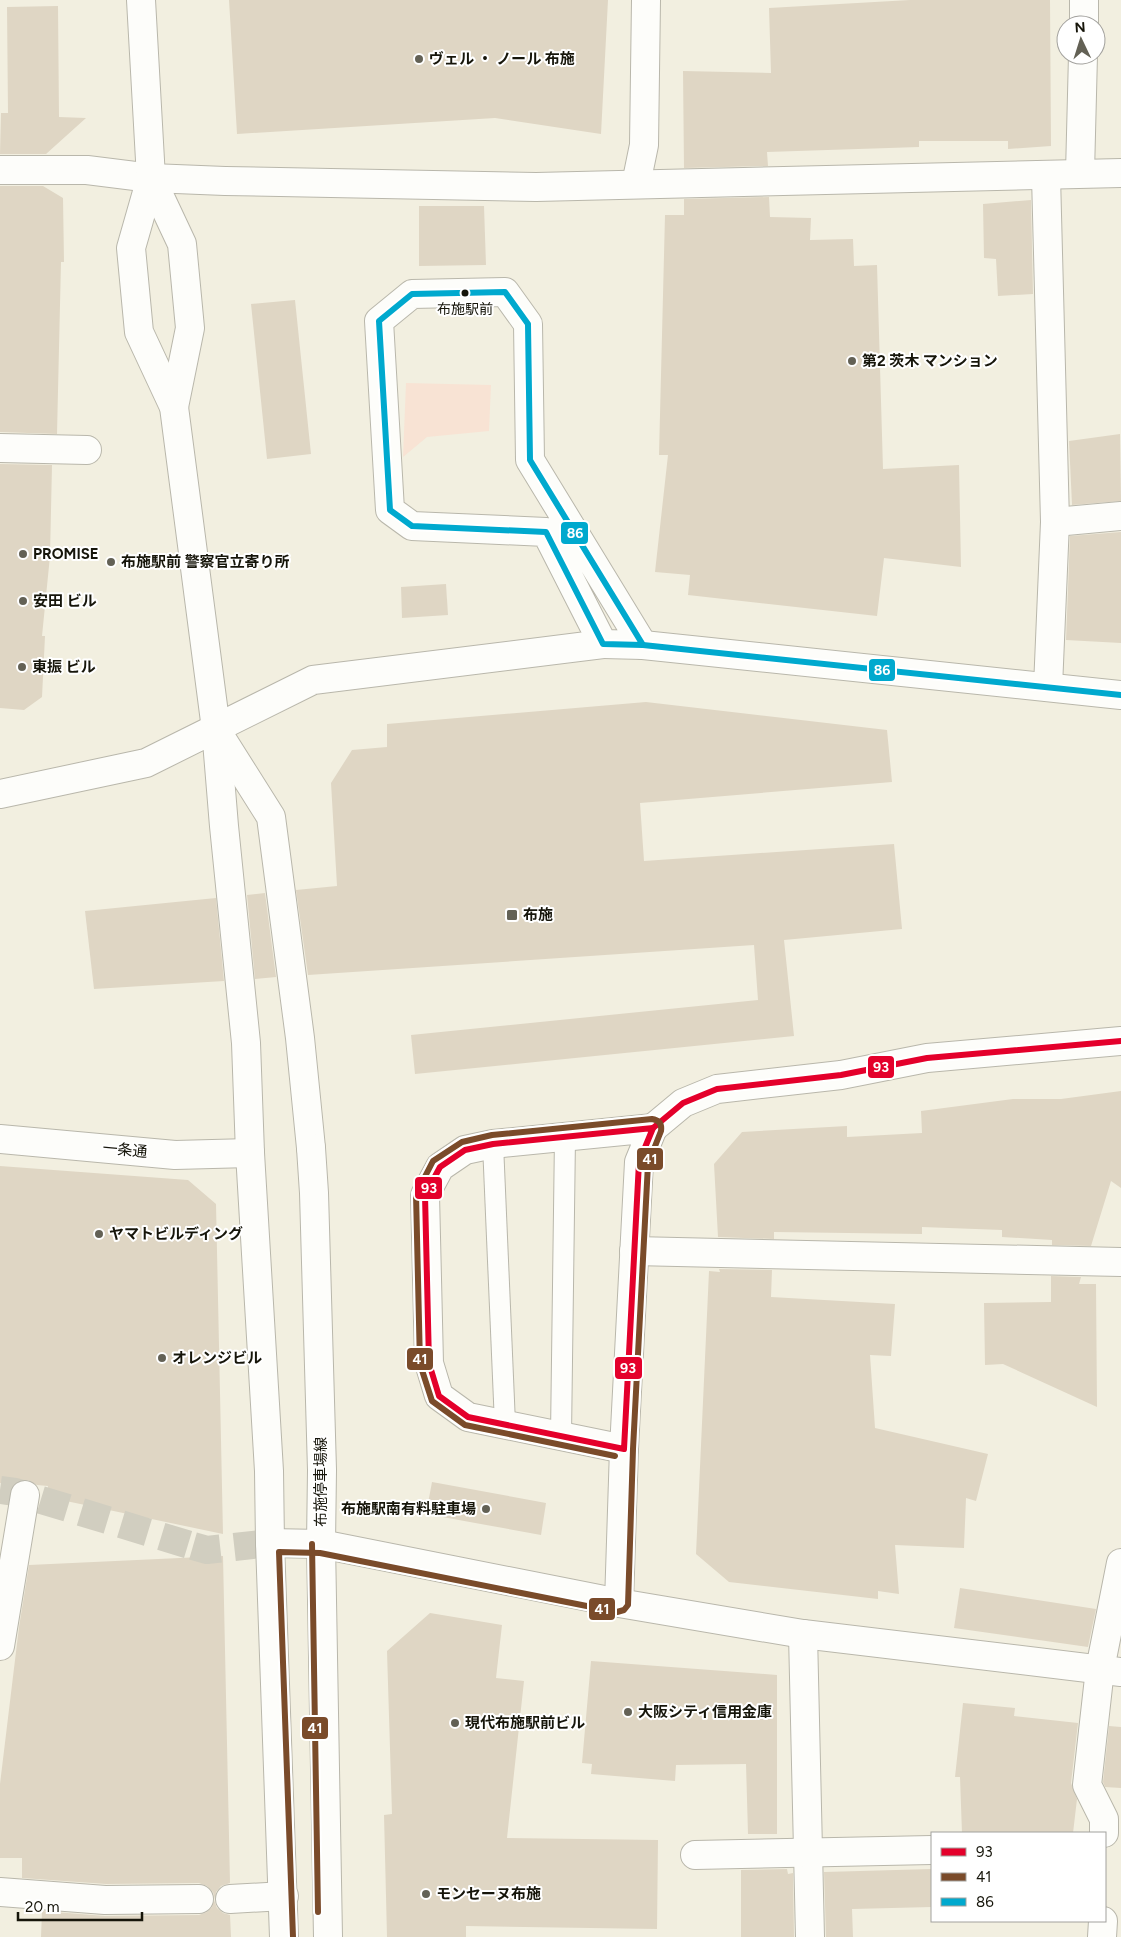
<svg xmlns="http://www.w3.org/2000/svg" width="1121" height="1937" viewBox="0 0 1121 1937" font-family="Figtree,'Noto Sans JP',sans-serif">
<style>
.green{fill:#f8e3d4}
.building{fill:#dfd6c4}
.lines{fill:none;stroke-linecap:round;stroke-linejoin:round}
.pedestrian-tunnel{stroke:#d1cec0;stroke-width:28;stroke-dasharray:28 14;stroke-linecap:butt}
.minor-tunnel{stroke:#d1cec0;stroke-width:28;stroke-dasharray:28 14;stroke-linecap:butt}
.service-casing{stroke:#b9b7ab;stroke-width:22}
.pedestrian-casing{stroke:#b9b7ab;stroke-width:30}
.minor-casing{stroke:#b9b7ab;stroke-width:30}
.tertiary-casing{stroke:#b9b7ab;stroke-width:30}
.secondary-casing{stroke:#b9b7ab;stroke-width:30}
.service{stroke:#fdfdfa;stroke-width:20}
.pedestrian{stroke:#fdfdfa;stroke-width:28}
.minor{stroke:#fdfdfa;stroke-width:28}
.tertiary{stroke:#fdfdfa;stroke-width:28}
.secondary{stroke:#fdfdfa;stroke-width:28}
.bus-1-casing{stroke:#fff;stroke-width:10}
.bus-2-casing{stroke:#fff;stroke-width:10}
.bus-3-casing{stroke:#fff;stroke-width:10}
.bus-1{stroke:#e4002b;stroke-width:6}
.bus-2{stroke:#7a4b2a;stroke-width:6}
.bus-3{stroke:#00a9ce;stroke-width:6}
.poi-dot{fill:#636155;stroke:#fff;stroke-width:2}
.bus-dot{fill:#16150a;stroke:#fff;stroke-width:2}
.labels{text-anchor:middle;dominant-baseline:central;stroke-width:4;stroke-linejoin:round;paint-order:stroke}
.bus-label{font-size:14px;fill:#16150a;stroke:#fff}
.poi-label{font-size:15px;font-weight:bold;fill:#16150a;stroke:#fff;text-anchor:start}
.street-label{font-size:15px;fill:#16150a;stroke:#fff}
.line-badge{stroke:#fff;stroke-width:2}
.badge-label{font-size:14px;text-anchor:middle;font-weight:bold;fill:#fff}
</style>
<rect width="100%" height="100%" fill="#f2efe0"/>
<!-- green -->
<polygon class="green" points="406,383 491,385 489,431 427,437 403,457"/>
<!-- building -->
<g class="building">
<polygon points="229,0 608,0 601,134 495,118 237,134"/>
<polygon points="910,0 1050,0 1051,146 1008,149 1008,141 919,141 919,147 767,152 768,166 684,168 683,71 771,73 769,8"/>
<polygon points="58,6 59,117 86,118 46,154 0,154 1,113 8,113 7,7"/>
<polygon points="0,186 43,186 63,198 64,262 61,262 57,434 0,432"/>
<polygon points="769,197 770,217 811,218 810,240 853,239 854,266 877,265 883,469 959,465 961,567 884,558 877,616 688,595 690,575 655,572 668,455 659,455 665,215 684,215 684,199"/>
<polygon points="1031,200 1033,294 998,296 996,259 984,258 983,204"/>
<polygon points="419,206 484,206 486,265 419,266"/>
<polygon points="295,300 311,454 267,459 251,304"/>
<polygon points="1120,434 1121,501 1072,505 1069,441"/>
<polygon points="0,464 52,465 50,556 42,636 45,636 42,697 24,710 0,708"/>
<polygon points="1121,532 1121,643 1066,640 1070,536"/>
<polygon points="446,584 448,615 402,618 401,587"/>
<polygon points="646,702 887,730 892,782 640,803 644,861 894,844 902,929 784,940 794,1036 415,1074 411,1035 758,1000 754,945 308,975 296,890 337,886 331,783 352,750 387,747 387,724"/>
<polygon points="265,893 276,977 255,979 247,895"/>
<polygon points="216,898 224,981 94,989 85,911"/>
<polygon points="1121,1091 1121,1188 1111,1181 1091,1246 1052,1245 1052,1240 1002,1237 1002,1230 922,1227 922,1234 774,1232 774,1239 718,1237 714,1164 742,1132 847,1126 847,1137 922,1133 921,1111 1013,1099 1061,1099"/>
<polygon points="0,1166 188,1180 216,1204 223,1534 47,1497 48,1486 37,1485 28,1480 20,1480 14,1484 0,1483"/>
<polygon points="719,1269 772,1270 771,1297 895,1304 891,1356 870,1355 875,1428 988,1454 976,1501 966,1498 964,1548 895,1545 899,1594 878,1591 878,1599 729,1582 696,1554 709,1271 720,1272"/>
<polygon points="1051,1276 1081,1277 1079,1284 1096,1284 1097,1407 1003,1364 985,1365 984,1303 1051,1302"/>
<polygon points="432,1482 546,1503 541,1535 426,1514"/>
<polygon points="223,1556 230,1883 221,1886 216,1892 215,1899 213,1892 207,1886 199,1883 106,1884 22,1878 22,1858 0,1858 0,1784 19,1627 29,1565"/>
<polygon points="960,1588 1096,1609 1088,1647 954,1628"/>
<polygon points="430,1613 502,1625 496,1678 524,1681 507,1838 658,1840 657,1929 466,1926 466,1937 387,1937 384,1815 392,1814 387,1651"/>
<polygon points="591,1661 777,1675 777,1834 748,1834 746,1764 676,1765 675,1781 591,1774 592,1764 582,1763"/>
<polygon points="963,1703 1015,1708 1014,1716 1078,1723 1071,1783 1077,1799 1073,1833 962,1833 960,1777 955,1777"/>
<polygon points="1109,1726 1121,1727 1121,1788 1105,1787 1103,1782"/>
<polygon points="787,1869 788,1874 793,1873 794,1937 741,1937 741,1870"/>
<polygon points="932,1869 932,1907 852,1909 853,1937 826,1937 824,1872"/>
<polygon points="214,1900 217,1908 223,1913 230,1915 231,1937 41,1937 42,1911 105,1916 199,1915 207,1912 212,1907"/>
</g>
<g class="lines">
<!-- pedestrian-tunnel -->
<polyline class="pedestrian-tunnel" points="0,1490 15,1492 193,1546"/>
<!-- minor-tunnel -->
<polyline class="minor-tunnel" points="193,1546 207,1550 270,1543"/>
<!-- service casing -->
<g class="service-casing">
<g id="service">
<polyline points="493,1144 505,1424"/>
<polyline points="561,1435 565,1137"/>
</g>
</g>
<!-- pedestrian casing -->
<g class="pedestrian-casing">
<polyline id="pedestrian" points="0,448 87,450"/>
</g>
<!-- minor casing -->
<g class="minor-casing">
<g id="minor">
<polyline points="1084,25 1084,0"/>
<polyline points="0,170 87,170 151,178 225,181 536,187 1121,173"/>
<polyline points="1080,173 1083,55"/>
<polyline points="1046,176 1055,522 1048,687"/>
<polyline points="636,184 644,145 646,0"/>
<polygon points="505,292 528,324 530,460 643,645 603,644 546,532 412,526 390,510 379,321 412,294"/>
<polyline points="1055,522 1121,516"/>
<polygon points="653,1128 639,1162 624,1449 468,1417 439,1396 429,1363 425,1195 440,1167 465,1150 493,1144"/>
<polyline points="0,1139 175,1155 250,1153"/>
<polyline points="634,1251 1121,1262"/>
<polyline points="803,1634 810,1937"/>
<polyline points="0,1646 25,1495"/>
<polyline points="1104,1833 1104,1819 1087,1785 1100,1669 1121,1563"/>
<polyline points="695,1855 932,1850"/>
<polyline points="0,1892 105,1900 199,1899"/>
<polyline points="230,1899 284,1896"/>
<polyline points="1102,1937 1103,1921"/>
</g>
</g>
<!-- tertiary casing -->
<g class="tertiary-casing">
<g id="tertiary">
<polyline points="141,0 151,178 131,248 139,332 174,407 216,729 224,826 246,1043 250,1153"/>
<polyline points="151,178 182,244 190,328 174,407"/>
<polyline points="643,645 1121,695"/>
<polyline points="218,733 271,817 300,1038 311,1148"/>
<polyline points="0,794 146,763 313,680 603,644"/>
<polyline points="653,1128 683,1103 717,1089 841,1075 927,1058 1121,1041"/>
<polyline points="270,1543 321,1544 619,1603 803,1634 1121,1672"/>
<polyline points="619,1603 624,1449"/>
</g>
</g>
<!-- secondary casing -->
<g class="secondary-casing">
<g id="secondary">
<polyline points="311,1148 314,1193 322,1470 321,1544 328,1937"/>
<polyline points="250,1153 269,1471 270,1543 284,1937"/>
</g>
</g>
<!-- service -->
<use href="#service" class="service"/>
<!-- pedestrian -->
<use href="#pedestrian" class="pedestrian"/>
<!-- minor -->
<use href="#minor" class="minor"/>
<!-- tertiary -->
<use href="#tertiary" class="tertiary"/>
<!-- secondary -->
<use href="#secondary" class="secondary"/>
<!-- bus-1 casing -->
<g class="bus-1-casing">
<g id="bus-1">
<polygon points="653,1128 639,1162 624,1449 468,1417 439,1396 429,1363 425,1195 440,1167 465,1150 493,1144"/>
<polyline points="653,1128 683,1103 717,1089 841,1075 927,1058 1121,1041"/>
</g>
</g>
<!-- bus-2 casing -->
<g class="bus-2-casing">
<g id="bus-2">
<polyline points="312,1544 318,1912"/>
<path d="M293,1937L279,1552L320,1553L617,1612L624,1610L628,1605L633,1449L648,1164L661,1131C662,1124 659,1120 652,1119L492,1135L462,1142L433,1161L416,1194L420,1364L432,1401L465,1425L615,1456"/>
</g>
</g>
<!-- bus-3 casing -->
<g class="bus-3-casing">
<g id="bus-3">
<polygon points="505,292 528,324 530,460 643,645 603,644 546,532 412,526 390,510 379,321 412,294"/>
<polyline points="643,645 1121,695"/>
</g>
</g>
<!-- bus-1 -->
<use href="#bus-1" class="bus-1"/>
<!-- bus-2 -->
<use href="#bus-2" class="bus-2"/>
<!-- bus-3 -->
<use href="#bus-3" class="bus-3"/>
</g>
<!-- markers -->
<g class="poi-dot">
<circle cx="419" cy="59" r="5"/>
<circle cx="852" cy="361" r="5"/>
<circle cx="23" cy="554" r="5"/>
<circle cx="111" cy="562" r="5"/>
<circle cx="23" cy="601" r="5"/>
<circle cx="22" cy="667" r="5"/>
<rect x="506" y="909" width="12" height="12" rx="2.5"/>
<circle cx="99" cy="1234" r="5"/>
<circle cx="162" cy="1358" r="5"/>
<circle cx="486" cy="1509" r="5"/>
<circle cx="628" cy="1712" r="5"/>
<circle cx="455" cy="1723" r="5"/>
<circle cx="426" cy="1894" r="5"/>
</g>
<circle class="bus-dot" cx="465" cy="293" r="4.5"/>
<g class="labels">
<!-- bus labels -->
<g class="bus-label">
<text x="465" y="309">布施駅前</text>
</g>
<!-- poi labels -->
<g class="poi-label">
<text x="429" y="59">ヴェル ・ ノール 布施</text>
<text x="862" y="361">第2 茨木 マンション</text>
<text x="33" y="554">PROMISE</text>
<text x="121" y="562">布施駅前 警察官立寄り所</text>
<text x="33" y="601">安田 ビル</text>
<text x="32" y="667">東振 ビル</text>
<text x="523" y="915">布施</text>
<text x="109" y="1234">ヤマトビルディング</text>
<text x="172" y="1358">オレンジビル</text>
<text x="476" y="1509" text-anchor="end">布施駅南有料駐車場</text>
<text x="638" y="1712">大阪シティ信用金庫</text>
<text x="465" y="1723">現代布施駅前ビル</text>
<text x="436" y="1894">モンセーヌ布施</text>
</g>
<!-- street labels -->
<g class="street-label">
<text transform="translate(125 1150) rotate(5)">一条通</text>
<text transform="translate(321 1482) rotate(-90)">布施停車場線</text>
</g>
</g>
<g class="line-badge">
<rect x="560" y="521" width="29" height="24" rx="5" fill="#00a9ce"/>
<rect x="868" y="658" width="28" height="24" rx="5" fill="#00a9ce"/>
<rect x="867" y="1055" width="28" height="24" rx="5" fill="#e4002b"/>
<rect x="636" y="1147" width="28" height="24" rx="5" fill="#7a4b2a"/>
<rect x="414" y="1176" width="29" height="24" rx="5" fill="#e4002b"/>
<rect x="406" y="1347" width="28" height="24" rx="5" fill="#7a4b2a"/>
<rect x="614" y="1356" width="29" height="24" rx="5" fill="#e4002b"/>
<rect x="588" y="1597" width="28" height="24" rx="5" fill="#7a4b2a"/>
<rect x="301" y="1716" width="28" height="24" rx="5" fill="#7a4b2a"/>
</g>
<g class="badge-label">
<text x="575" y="538">86</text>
<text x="882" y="675">86</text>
<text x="881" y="1072">93</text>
<text x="650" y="1164">41</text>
<text x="429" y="1193">93</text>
<text x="420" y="1364">41</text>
<text x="628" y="1373">93</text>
<text x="602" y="1614">41</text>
<text x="315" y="1733">41</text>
</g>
<!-- legend -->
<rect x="931" y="1832" width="175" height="90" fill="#ffffff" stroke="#a2a19d"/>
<rect x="941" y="1848" width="25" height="8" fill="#e4002b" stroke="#a2a19d"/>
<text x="976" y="1857" font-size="15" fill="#16150a">93</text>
<rect x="941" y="1873" width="25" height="8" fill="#7a4b2a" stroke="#a2a19d"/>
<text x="976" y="1882" font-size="15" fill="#16150a">41</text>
<rect x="941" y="1898" width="25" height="8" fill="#00a9ce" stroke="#a2a19d"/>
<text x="976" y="1907" font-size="15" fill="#16150a">86</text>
<!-- north arrow -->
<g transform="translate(1081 40) rotate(356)"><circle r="24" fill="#ffffff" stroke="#a2a19d"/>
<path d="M0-4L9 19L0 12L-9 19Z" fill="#636155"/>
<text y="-8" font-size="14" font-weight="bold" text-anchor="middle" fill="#16150a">N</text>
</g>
<!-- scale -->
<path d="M18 1912v8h124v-8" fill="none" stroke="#16150a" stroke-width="2.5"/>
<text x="25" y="1912" font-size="15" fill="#16150a" stroke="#ffffff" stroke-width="4" paint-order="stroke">20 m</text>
</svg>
